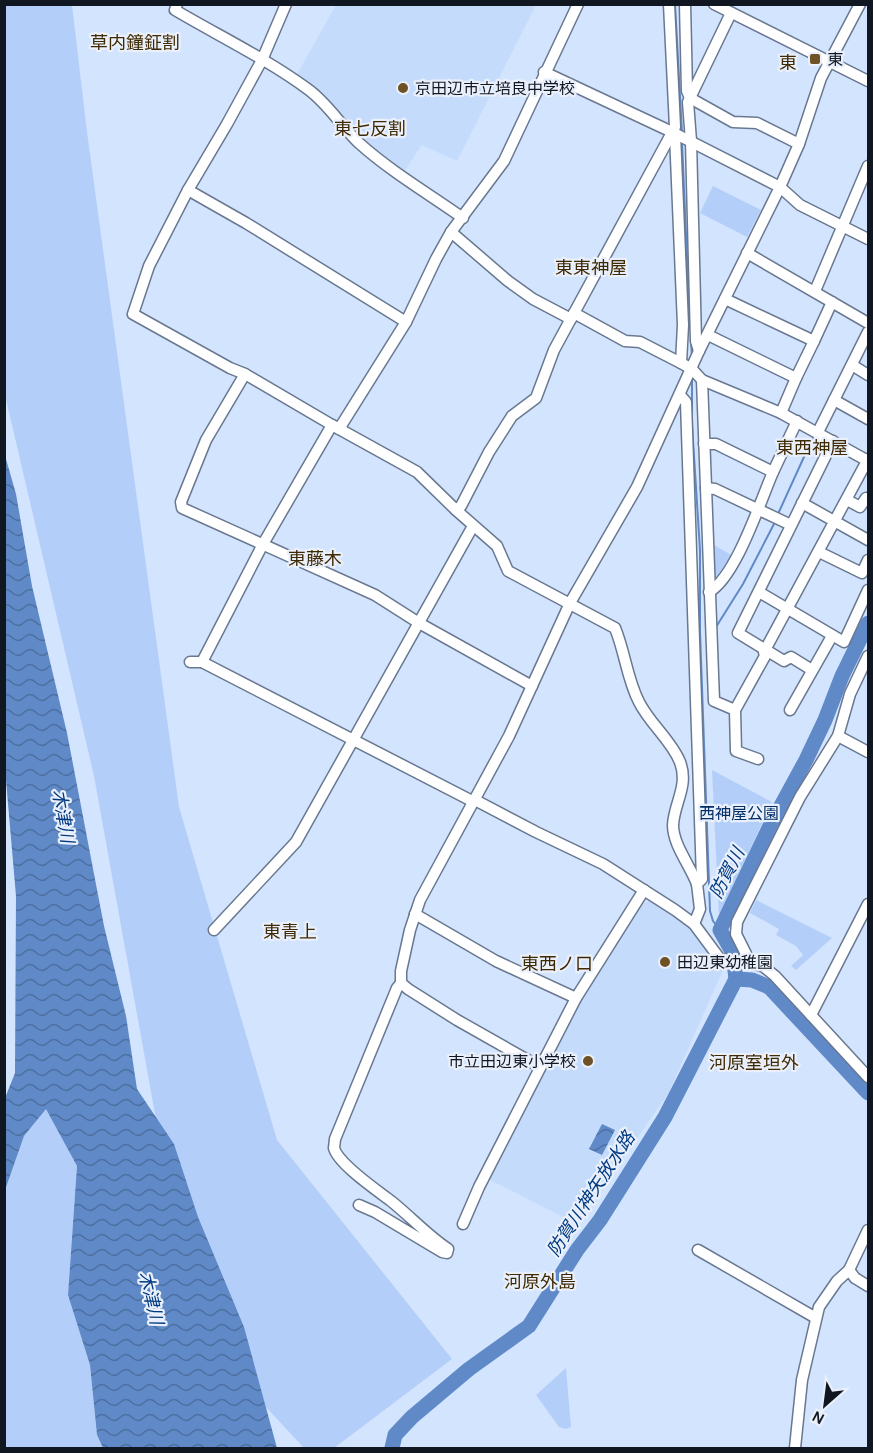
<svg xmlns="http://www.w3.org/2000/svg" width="873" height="1453" viewBox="0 0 873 1453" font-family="Karla,'Noto Sans JP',sans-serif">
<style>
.built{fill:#c5dbfc}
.green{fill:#b3cff9}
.water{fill:url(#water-waves)}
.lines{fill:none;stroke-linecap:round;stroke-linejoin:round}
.stream{stroke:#5f89c7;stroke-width:2}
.river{stroke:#5f89c7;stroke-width:15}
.minor-casing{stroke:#697890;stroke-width:13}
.minor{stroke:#fff;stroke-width:10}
.poi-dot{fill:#6e5125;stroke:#e9f0fb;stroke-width:2}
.labels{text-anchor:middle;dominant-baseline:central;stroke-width:4.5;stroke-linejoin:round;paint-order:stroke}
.poi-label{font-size:16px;fill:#111720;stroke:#e9f0fb;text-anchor:start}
.park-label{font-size:16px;fill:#032e66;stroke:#e9f0fb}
.neighbourhood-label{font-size:18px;fill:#402a04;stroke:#e9f0fb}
.water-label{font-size:18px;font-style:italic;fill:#003982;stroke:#e9f0fb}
</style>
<defs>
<pattern id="water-waves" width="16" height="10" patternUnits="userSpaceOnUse" patternTransform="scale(1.5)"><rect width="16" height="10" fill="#5f89c7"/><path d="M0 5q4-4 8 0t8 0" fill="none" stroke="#4d6fa1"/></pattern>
</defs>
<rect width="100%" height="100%" fill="#d2e4fe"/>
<!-- built -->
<g class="built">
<polygon points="336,5 536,5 457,161 422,145 403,173 360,140 296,76"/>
<polygon points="652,900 692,930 723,970 668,1094 577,1224 488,1179 542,1072 583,998 640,904"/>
</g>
<!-- green -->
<g class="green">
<polygon points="4,5 72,5 87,132 179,807 277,1140 452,1359 334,1448 304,1448 194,1330 94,776 5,395"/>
<polygon points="713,186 761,210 747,237 700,213"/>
<polygon points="714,545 733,556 719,578 713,575"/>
<polygon points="712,770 772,802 719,917"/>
<polygon points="756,900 832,938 796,970 791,966 803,955 796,946 776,935 779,929 750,913"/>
<polygon points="46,1108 77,1166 68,1295 90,1365 97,1435 103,1448 5,1448 4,1190 24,1136"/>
<polygon points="566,1368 571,1427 566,1429 559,1427 536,1395"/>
</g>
<!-- water -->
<g class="water">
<polygon points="4,452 16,494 32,586 67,733 104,926 126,1016 137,1089 174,1144 198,1217 244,1327 277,1448 103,1448 97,1435 90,1365 68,1295 77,1166 46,1109 24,1136 5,1190 5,1098 15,1073 16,896 4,757"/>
<polygon points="602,1124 615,1130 602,1155 589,1149"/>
</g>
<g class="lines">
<!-- stream -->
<g class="stream">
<polyline points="675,4 682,133"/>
<polyline points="682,142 690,328"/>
<polyline points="691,343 692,355"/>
<polyline points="692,379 692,425 700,550 700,632 710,911 713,921 720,930"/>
<polyline points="778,514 814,435"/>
<polyline points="716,627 743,584 775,522"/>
</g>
<!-- river -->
<g class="river">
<polyline points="736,979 733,953 720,930 770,826 806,760 825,720 842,676 868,623"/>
<polyline points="736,979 752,980 769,987 868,1093"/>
<polyline points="392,1448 395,1435 412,1417 469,1369 529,1326 577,1250 600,1220 665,1117 736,979"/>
</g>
<!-- minor casing -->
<g class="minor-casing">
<g id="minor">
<path d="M177,4L175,10C219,36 267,59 309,90C329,105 341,126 359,143C390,171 429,194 463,218"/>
<path d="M286,4L262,60L227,124L188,190L149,266L133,314L230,368L245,374L332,425L417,472L456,510L497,546L508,571L615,628C625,652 627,679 639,702C650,724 671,740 680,762C689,786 674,803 673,825C673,845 690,865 697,884"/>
<polyline points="714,4 868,81"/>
<polyline points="544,72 672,132 780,187 800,205 868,239"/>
<polyline points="689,100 731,13"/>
<polyline points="688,102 691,141 696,341 699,351"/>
<polyline points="675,134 683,325 681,363 692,369 702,380 781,413 868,461"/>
<polyline points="799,144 821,78 860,4"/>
<polyline points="188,190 246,223 406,322"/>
<polyline points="451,232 508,281 533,299 571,319"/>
<polyline points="747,253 868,323"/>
<polyline points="815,291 868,166"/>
<polyline points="725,299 814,341 796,378"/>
<polyline points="574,313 625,341 640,342 681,363"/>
<polyline points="708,335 796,378 781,413"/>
<polyline points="814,341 832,302"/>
<polyline points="852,365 868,375"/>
<polyline points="245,374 206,440 181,502 182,508 375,595 419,623 532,686"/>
<polyline points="702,380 714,701 735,710"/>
<polyline points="680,395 686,402 702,879 697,884 700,909 694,924"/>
<polyline points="834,400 868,419"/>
<polyline points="339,429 406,322 436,259 451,232 504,161 578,4"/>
<polyline points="818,432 868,332"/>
<path d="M704,444H716L773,472C760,502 736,577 709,592"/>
<polyline points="773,472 797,421"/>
<polyline points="706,488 715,489 791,525"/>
<polyline points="847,500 860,507 866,498 868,500"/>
<polyline points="802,503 868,540"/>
<polyline points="456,510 461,506 489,452 512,416 536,398 554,350 675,127 669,4"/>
<polyline points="819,552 862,573 868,560"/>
<polyline points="759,592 844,642 868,590"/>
<polyline points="190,662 202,662 474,802"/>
<polyline points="202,662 263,544 332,425"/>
<polyline points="812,670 791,657 784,661 738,633 833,441"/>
<polyline points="790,710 832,636"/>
<polyline points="838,736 868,752"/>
<polyline points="758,759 736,751 735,710 765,656 764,652 868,459"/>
<polyline points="475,800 536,832 603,864 675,910 694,924 720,959 750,962 736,934 737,922 800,797 838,736 850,694 868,656"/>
<polyline points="415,914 496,961 576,998"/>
<polyline points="214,930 296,842 473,526"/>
<polyline points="750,962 764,967 775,976 868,1077"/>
<polyline points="811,1015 868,904"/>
<polyline points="540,1067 457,1020 408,989 401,983 401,971 410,930 420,900 509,736 570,603 637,487 699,351 780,187 799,144 757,123 733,122 690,98 687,91 685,4"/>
<path d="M359,1205L375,1212L442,1252L447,1253L448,1249C427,1235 411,1217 391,1201C378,1191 338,1164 334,1148C334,1147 335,1140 335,1139L397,988L401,983"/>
<polyline points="463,1224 479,1187 576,998 644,890"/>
<polyline points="698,1250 816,1318"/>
<polyline points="849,1270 855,1278 868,1286"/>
<polyline points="795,1448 802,1380 819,1307 837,1281 849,1270 868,1230"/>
</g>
</g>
<!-- minor -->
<use href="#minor" class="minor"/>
</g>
<!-- markers -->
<g class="poi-dot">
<rect x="809" y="53" width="12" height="12" rx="3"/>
<circle cx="403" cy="88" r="6"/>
<circle cx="665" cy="962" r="6"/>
<circle cx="588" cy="1061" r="6"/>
</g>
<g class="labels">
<!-- poi labels -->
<g class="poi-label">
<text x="827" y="59">東</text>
<text x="415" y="88">京田辺市立培良中学校</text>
<text x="677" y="962">田辺東幼稚園</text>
<text x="576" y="1061" text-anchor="end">市立田辺東小学校</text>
</g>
<!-- park labels -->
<g class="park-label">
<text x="739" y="813">西神屋公園</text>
</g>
<!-- neighbourhood labels -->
<g class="neighbourhood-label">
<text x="135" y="43">草内鐘鉦割</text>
<text x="788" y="63">東</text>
<text x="370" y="129">東七反割</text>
<text x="591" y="268">東東神屋</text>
<text x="812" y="448">東西神屋</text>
<text x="315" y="559">東藤木</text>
<text x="290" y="932">東青上</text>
<text x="557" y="964">東西ノ口</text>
<text x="754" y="1063">河原室垣外</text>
<text x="540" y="1282">河原外島</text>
</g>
<!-- water labels -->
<g class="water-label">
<text transform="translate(63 816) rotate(80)">木津川</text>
<text transform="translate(727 873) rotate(-63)">防賀川</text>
<text transform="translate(591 1194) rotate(-57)">防賀川神矢放水路</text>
<text transform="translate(151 1298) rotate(77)">木津川</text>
</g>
</g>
<!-- border -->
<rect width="873" height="1453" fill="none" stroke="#111720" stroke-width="12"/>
<!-- north arrow -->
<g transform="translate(825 1405) rotate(208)" stroke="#e9f0fb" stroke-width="4.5" paint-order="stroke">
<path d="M0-4.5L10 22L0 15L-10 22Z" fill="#111720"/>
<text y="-9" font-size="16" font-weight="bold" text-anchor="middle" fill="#111720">N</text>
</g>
</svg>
